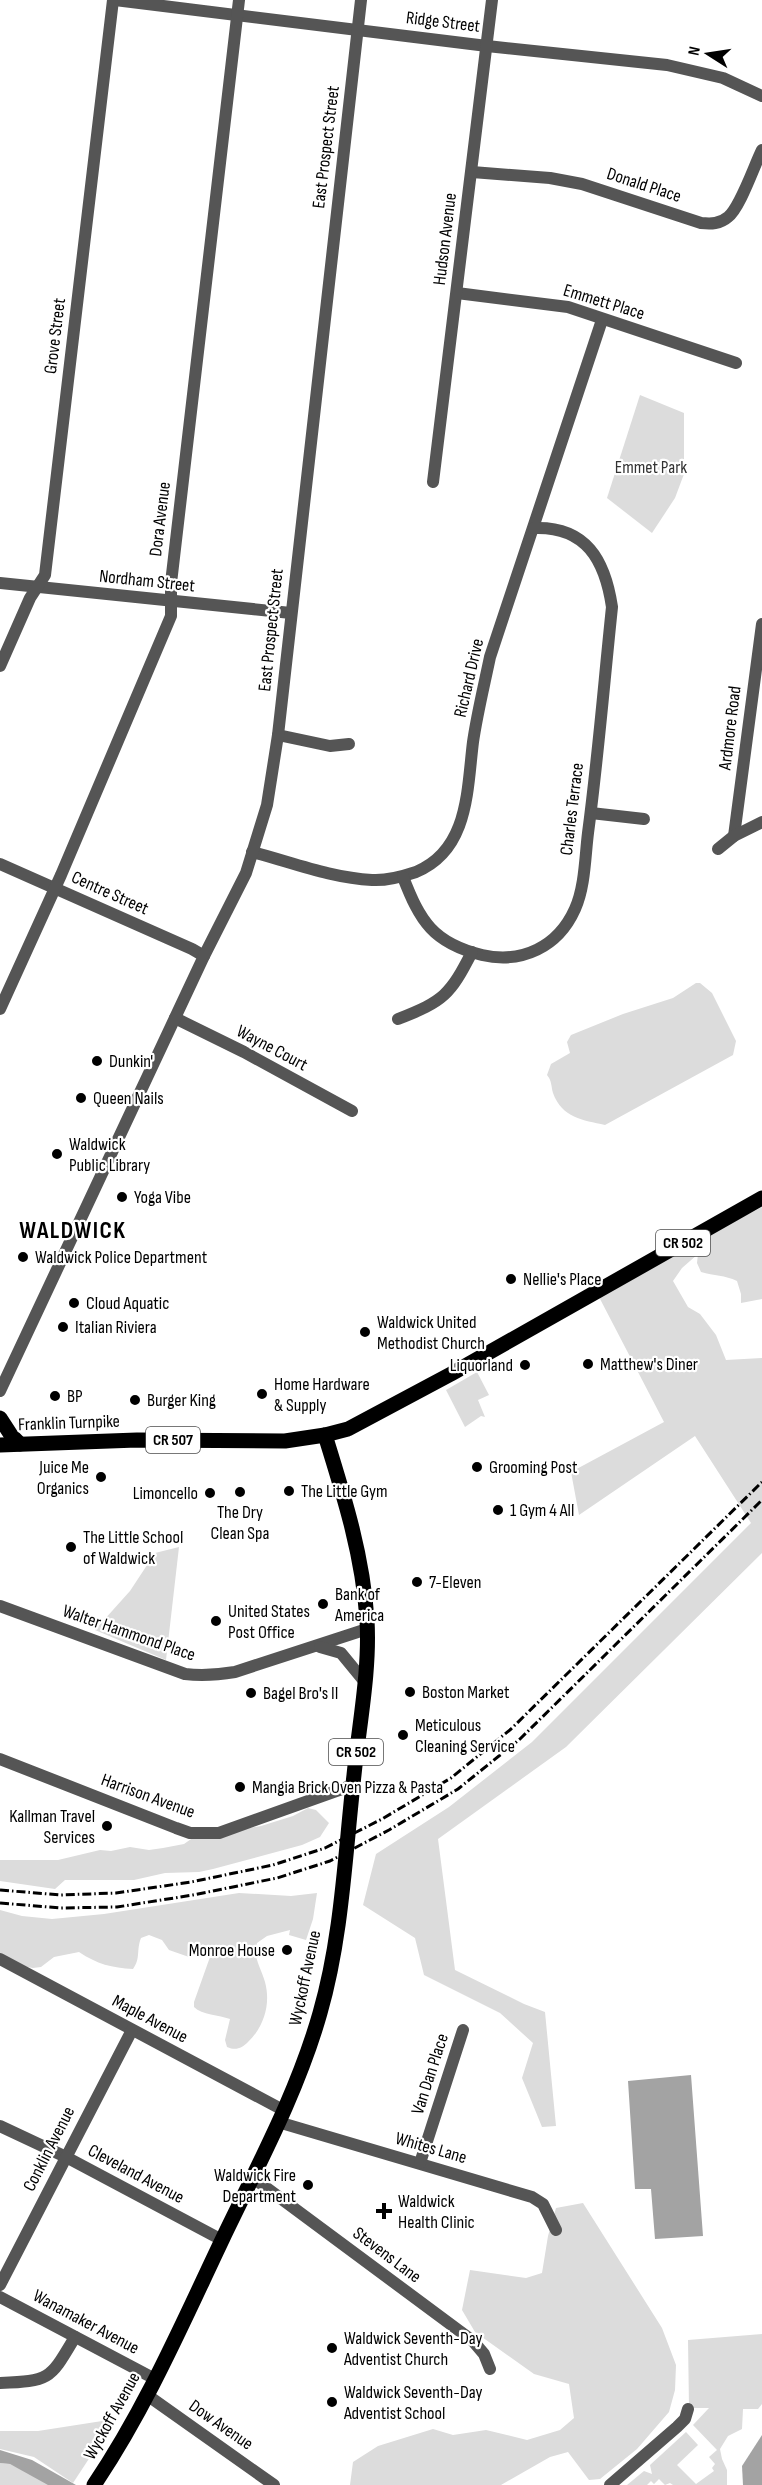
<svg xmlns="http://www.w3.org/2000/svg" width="762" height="2485" viewBox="0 0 762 2485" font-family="'Sofia Sans Condensed',sans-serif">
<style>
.green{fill:#dcdcdc}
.water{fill:#a3a3a3}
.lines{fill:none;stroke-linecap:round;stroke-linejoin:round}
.minor{stroke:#555;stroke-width:12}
.tertiary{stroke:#555;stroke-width:12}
.primary{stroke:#000;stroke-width:15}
.rail{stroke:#000;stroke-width:3;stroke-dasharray:9 3 1.5 3;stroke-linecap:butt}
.poi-dot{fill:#000;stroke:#fff;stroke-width:2}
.labels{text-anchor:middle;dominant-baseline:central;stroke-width:4.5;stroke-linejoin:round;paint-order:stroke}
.shield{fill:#fff;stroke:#4c4c4c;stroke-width:1.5}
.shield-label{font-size:16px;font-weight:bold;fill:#000}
.street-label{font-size:18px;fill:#000;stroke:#fff}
.park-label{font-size:18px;fill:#333;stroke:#fff}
.poi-label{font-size:18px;fill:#000;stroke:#fff;text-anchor:start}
.district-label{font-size:24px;font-weight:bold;letter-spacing:1.5px;fill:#000;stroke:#fff}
</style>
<rect width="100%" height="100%" fill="#fff"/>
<!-- green -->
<g class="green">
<polygon points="640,395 684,413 684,474 675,498 652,533 607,498"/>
<path d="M696,983H700L712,993L736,1041L733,1055L605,1125C583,1120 562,1118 553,1093C551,1086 552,1081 547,1075L551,1064L570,1053L567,1042L571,1035L623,1014L673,998Z"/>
<path d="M762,1207V1299L741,1303V1294L737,1281C725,1275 714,1276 701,1272L697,1263L698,1254L682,1268L673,1281L688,1307L700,1314L716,1335L726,1360L762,1358V1553L566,1747L438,1839L455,1970L524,2004L545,2012L556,2126L542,2127L522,2078L533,2043L500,2013L424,1975L415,1938L363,1905L376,1854L449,1807L532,1742L751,1523L695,1436L579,1515L571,1472L664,1422L599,1297L683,1248Z"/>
<polygon points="477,1372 489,1395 478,1400 485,1417 481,1416 465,1427 446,1390"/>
<polygon points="179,1547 166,1660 95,1630 130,1591 155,1553"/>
<polygon points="308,1808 316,1810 329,1823 320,1837 302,1845 213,1869 199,1872 165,1873 134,1880 65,1880 55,1889 0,1881 0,1860 58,1860 100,1850 111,1851 130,1847 149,1850 163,1848 184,1844 194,1837 261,1826 293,1816"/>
<path d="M239,1893L291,1896L317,1893L313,1919L306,1940L289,1935L290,1930L267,1936L257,1943C253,1959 261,1967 265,1982C271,2004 264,2027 248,2042C242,2048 236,2051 227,2047L225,2040L230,2019C219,2015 202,2015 194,2007V2002L210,1957L203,1944L196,1953L189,1957L169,1950L162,1940L149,1935L141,1938C136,1951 141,1958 133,1969C112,1968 97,1964 79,1952L54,1957L41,1967L33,1968L22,1966L0,1955V1910L22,1916L52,1919L104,1914Z"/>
<polygon points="583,2203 662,2328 676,2365 675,2390 669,2412 637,2449 600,2479 589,2480 568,2452 550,2457 501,2485 350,2485 353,2462 378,2446 433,2429 453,2435 486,2430 527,2440 560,2430 574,2418 569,2384 534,2374 475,2332 462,2310 470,2270 526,2278 542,2273 548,2236 556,2208"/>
<polygon points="762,2334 762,2404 758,2409 743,2409 742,2429 728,2436 720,2449 722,2459 727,2470 727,2485 673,2485 670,2483 665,2485 659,2479 654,2484 651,2481 647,2485 627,2485 644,2471 652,2474 650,2465 686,2432 698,2445 677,2465 696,2484 714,2471 712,2468 715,2464 709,2457 717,2450 693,2425 709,2408 689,2408 688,2340"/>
<polygon points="115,2419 73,2483 34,2457 0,2449 0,2431 38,2431"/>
<polygon points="0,2463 10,2464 54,2485 0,2485"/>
</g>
<!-- water -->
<g class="water">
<polygon points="691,2075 703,2236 655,2239 651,2189 635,2189 628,2081"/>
<polygon points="762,2435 762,2485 743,2485 742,2466"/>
<polygon points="0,2450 32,2460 76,2485 48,2485 10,2464 0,2463"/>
</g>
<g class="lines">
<!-- minor -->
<g class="minor">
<polyline points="115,0 487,46 667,65 723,78 762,96"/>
<path d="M472,172L550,178L582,184L701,223C711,224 720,224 728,217C740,208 754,166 762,150"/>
<polyline points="457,293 568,307 736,363"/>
<polyline points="433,482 492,0"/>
<polyline points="0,583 291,613"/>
<polyline points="0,666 30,598 45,575 113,0"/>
<polyline points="278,735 330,746 349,744"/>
<polyline points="591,813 644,819"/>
<polyline points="734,836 762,624"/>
<polyline points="718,849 734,836 762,822"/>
<path d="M252,852C291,862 331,878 372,880C387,881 401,877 416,872C469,850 467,790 473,742C477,714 484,686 490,657L602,320"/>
<polyline points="0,864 192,949 204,956"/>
<path d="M403,877C420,921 433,943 482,955C522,964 558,947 575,909C585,887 585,857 588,833C598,758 604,683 612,607C605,560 586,526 534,528"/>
<polyline points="0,1009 61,875 171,616 171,583 239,0"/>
<polyline points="175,1018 244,1052 352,1111"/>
<path d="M398,1019C444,1001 450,995 472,952"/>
<path d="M0,1606L185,1674C203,1676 217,1675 235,1672L367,1629"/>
<polyline points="320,1647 341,1653 364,1681"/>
<polyline points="0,1759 176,1828 190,1833 219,1833 353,1785"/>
<polyline points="0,1959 283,2110"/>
<polyline points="278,2122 532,2197 543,2204 556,2230"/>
<polyline points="0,2126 66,2157 222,2240"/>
<polyline points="420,2163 463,2030"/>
<polyline points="252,2177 473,2341 484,2354 490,2369"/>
<polyline points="0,2285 132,2030"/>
<polyline points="0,2297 155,2379"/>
<path d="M0,2383C51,2381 50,2379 75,2337"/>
<polyline points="147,2395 274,2485"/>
<polyline points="610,2485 677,2427 685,2419 688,2409"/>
</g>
<!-- tertiary -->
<polyline class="tertiary" points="0,1391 204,956 246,873 267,805 278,735 361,0"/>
<!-- primary -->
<g class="primary">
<polyline points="0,1418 11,1435 20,1444"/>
<polyline points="0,1445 137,1440 285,1441 325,1435 348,1429 451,1374 762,1198"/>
<path d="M94,2485C146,2408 183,2322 223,2238C258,2165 298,2091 320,2013C342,1937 345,1854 354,1775C359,1725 370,1671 367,1620C363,1556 344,1496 325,1435"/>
</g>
<!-- rail -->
<g class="rail">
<polyline points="0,1890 60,1895 116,1893 191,1882 273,1865 325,1848 382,1819 451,1778 511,1729 762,1482"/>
<polyline points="0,1903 60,1908 117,1907 193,1895 277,1878 330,1861 389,1830 458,1789 520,1739 762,1500"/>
</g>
</g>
<!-- markers -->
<g class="poi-dot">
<circle cx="97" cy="1061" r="6"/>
<circle cx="81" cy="1098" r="6"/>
<circle cx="57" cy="1154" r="6"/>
<circle cx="122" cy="1197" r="6"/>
<circle cx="23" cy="1257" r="6"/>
<circle cx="511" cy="1279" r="6"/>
<circle cx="74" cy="1303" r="6"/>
<circle cx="63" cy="1327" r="6"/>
<circle cx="365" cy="1332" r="6"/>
<circle cx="588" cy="1364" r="6"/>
<circle cx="525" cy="1365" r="6"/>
<circle cx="262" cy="1394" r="6"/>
<circle cx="55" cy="1396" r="6"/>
<circle cx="135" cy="1400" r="6"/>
<circle cx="477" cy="1467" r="6"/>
<circle cx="101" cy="1477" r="6"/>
<circle cx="289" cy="1491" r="6"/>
<circle cx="240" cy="1492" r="6"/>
<circle cx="210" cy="1493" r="6"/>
<circle cx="498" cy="1510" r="6"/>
<circle cx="71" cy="1547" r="6"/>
<circle cx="417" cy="1582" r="6"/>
<circle cx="323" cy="1604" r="6"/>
<circle cx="216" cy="1621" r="6"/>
<circle cx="410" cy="1692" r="6"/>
<circle cx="251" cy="1693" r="6"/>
<circle cx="403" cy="1735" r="6"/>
<circle cx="240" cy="1787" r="6"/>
<circle cx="107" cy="1826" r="6"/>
<circle cx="287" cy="1950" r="6"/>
<circle cx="308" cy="2185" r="6"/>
<path d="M381 2202h6v6h6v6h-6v6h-6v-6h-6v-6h6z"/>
<circle cx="332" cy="2348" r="6"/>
<circle cx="332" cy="2402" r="6"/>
</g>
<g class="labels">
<!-- shield labels -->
<g class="shield">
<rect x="656" y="1230" width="54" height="26" rx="4.5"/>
<rect x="146" y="1427" width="54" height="26" rx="4.5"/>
<rect x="329" y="1739" width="54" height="26" rx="4.5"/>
</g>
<g class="shield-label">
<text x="683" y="1243">CR 502</text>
<text x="173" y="1440">CR 507</text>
<text x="356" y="1752">CR 502</text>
</g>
<!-- street labels -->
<g class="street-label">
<text transform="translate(443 22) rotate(7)">Ridge Street</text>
<text transform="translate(326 147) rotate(-83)">East Prospect Street</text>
<text transform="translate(644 185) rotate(18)">Donald Place</text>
<text transform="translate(445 239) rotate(-83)">Hudson Avenue</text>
<text transform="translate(604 302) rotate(17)">Emmett Place</text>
<text transform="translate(55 336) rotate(-83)">Grove Street</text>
<text transform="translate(160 519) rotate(-83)">Dora Avenue</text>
<text transform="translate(147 581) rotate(6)">Nordham Street</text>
<text transform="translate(271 630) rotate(-84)">East Prospect Street</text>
<text transform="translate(469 678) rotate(-77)">Richard Drive</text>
<text transform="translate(730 728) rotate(-83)">Ardmore Road</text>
<text transform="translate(572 809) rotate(-83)">Charles Terrace</text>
<text transform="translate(110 893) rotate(24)">Centre Street</text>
<text transform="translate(272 1048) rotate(28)">Wayne Court</text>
<text transform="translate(69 1423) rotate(-2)">Franklin Turnpike</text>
<text transform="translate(129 1633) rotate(19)">Walter Hammond Place</text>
<text transform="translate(148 1796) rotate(20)">Harrison Avenue</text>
<text transform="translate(305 1978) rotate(-78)">Wyckoff Avenue</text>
<text transform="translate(150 2019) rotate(28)">Maple Avenue</text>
<text transform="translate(430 2074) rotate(-72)">Van Dan Place</text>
<text transform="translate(431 2148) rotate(16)">Whites Lane</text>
<text transform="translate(49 2149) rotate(-63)">Conklin Avenue</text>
<text transform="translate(136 2174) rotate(28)">Cleveland Avenue</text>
<text transform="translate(387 2255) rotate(37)">Stevens Lane</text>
<text transform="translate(86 2322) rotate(28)">Wanamaker Avenue</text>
<text transform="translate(112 2416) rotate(-61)">Wyckoff Avenue</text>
<text transform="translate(221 2425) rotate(35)">Dow Avenue</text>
</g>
<!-- park labels -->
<g class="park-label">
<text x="651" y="467">Emmet Park</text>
</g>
<!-- poi labels -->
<g class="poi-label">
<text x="109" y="1061">Dunkin'</text>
<text x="93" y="1098">Queen Nails</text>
<text x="69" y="1144">Waldwick<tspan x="69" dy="21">Public Library</tspan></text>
<text x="134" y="1197">Yoga Vibe</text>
<text x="35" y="1257">Waldwick Police Department</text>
<text x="523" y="1279">Nellie's Place</text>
<text x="86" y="1303">Cloud Aquatic</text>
<text x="377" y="1322">Waldwick United<tspan x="377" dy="21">Methodist Church</tspan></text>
<text x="75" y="1327">Italian Riviera</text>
<text x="600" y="1364">Matthew's Diner</text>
<text x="513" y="1365" text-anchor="end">Liquorland</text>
<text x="274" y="1384">Home Hardware<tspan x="274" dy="21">&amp; Supply</tspan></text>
<text x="67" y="1396">BP</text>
<text x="147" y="1400">Burger King</text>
<text x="89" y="1467" text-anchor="end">Juice Me<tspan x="89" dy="21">Organics</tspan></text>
<text x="489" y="1467">Grooming Post</text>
<text x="301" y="1491">The Little Gym</text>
<text x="198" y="1493" text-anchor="end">Limoncello</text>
<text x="510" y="1510">1 Gym 4 All</text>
<text x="240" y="1512" text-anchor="middle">The Dry<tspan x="240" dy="21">Clean Spa</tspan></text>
<text x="83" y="1537">The Little School<tspan x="83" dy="21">of Waldwick</tspan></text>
<text x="429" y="1582">7-Eleven</text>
<text x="335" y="1594">Bank of<tspan x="335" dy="21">America</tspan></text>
<text x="228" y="1611">United States<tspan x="228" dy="21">Post Office</tspan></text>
<text x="422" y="1692">Boston Market</text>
<text x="263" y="1693">Bagel Bro's II</text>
<text x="415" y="1725">Meticulous<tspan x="415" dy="21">Cleaning Service</tspan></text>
<text x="252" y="1787">Mangia Brick Oven Pizza &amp; Pasta</text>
<text x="95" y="1816" text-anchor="end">Kallman Travel<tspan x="95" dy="21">Services</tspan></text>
<text x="275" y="1950" text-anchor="end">Monroe House</text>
<text x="296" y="2175" text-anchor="end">Waldwick Fire<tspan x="296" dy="21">Department</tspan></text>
<text x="398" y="2201">Waldwick<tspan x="398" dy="21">Health Clinic</tspan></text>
<text x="344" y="2338">Waldwick Seventh-Day<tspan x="344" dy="21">Adventist Church</tspan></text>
<text x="344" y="2392">Waldwick Seventh-Day<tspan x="344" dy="21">Adventist School</tspan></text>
</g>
<!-- district labels -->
<g class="district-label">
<text x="73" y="1230">WALDWICK</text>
</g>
</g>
<!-- north arrow -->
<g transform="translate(708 54) rotate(282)" stroke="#ffffff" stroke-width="4.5" paint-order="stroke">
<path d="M0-4.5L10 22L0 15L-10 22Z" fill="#000000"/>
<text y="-9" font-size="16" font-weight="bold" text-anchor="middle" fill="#000000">N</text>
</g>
</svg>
